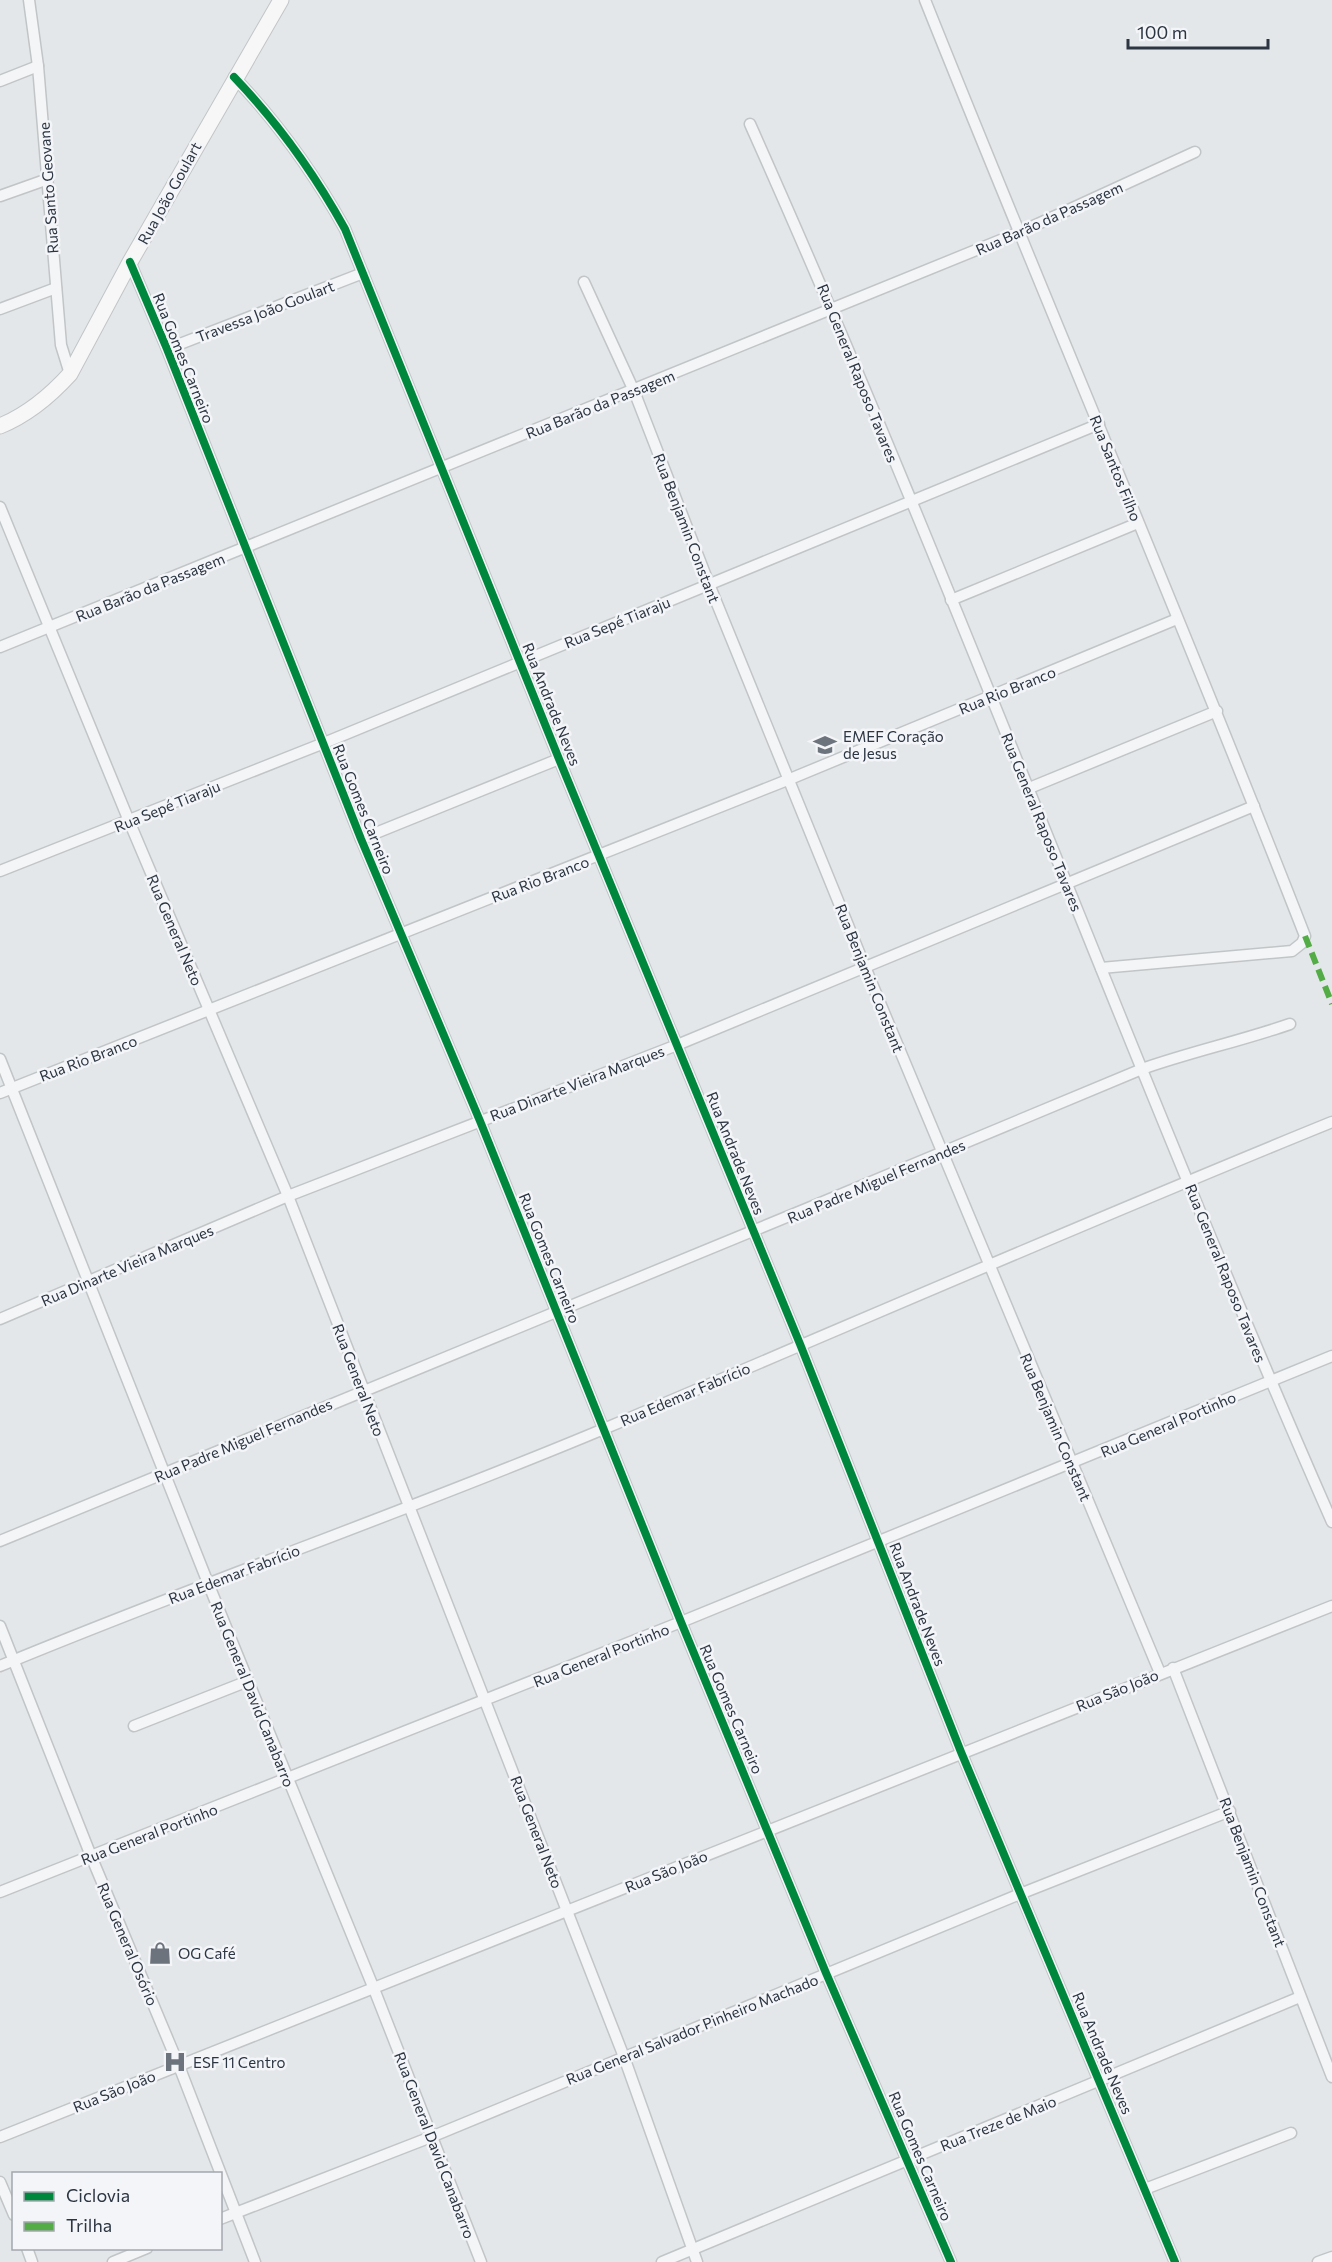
<svg xmlns="http://www.w3.org/2000/svg" width="1332" height="2262" viewBox="0 0 1332 2262" font-family="Commissioner,sans-serif">
<style>
.lines{fill:none;stroke-linecap:round;stroke-linejoin:round}
.street-casing{stroke:#c2c5c7;stroke-width:13}
.secondary-casing{stroke:#c2c5c7;stroke-width:17}
.street{stroke:#f4f5f6;stroke-width:10}
.secondary{stroke:#f7f7f8;stroke-width:15}
.quiet{stroke:#54ac46;stroke-width:6;stroke-dasharray:12 6;stroke-linecap:butt}
.cycleway-casing{stroke:#f3f5f8;stroke-width:11}
.cycleway{stroke:#00873e;stroke-width:8}
.labels{text-anchor:middle;dominant-baseline:central;stroke-width:5;stroke-linejoin:round;paint-order:stroke}
.street-label{font-size:15px;fill:#2c3542;stroke:#f3f5f8}
.poi-label{font-size:15px;fill:#2c3542;stroke:#f3f5f8;text-anchor:start}
</style>
<rect width="100%" height="100%" fill="#e4e7e9"/>
<g class="lines">
<!-- street casing -->
<g class="street-casing">
<g id="street">
<polyline points="29,0 38,66 61,345 70,374"/>
<path d="M925,0C1050,313 1183,622 1305,936L1302,943L1292,951L1101,968"/>
<path d="M234,77C278,123 314,173 345,229L559,759L800,1344L961,1752L1175,2262"/>
<polyline points="0,81 38,66"/>
<path d="M750,124C956,585 1129,1060 1332,1522"/>
<polyline points="0,196 48,179"/>
<polyline points="130,262 167,349 361,839 480,1121 681,1622 826,1973 951,2262"/>
<polyline points="584,282 634,391 709,584 865,967 1160,1673"/>
<polyline points="0,309 56,288"/>
<polyline points="167,349 363,273"/>
<polyline points="0,507 129,821 288,1196 624,2057 697,2262"/>
<polyline points="951,600 1138,523"/>
<polyline points="0,647 1018,233 1195,152"/>
<polyline points="1027,789 1217,711"/>
<polyline points="361,839 559,759"/>
<polyline points="0,871 324,743 1099,424"/>
<polyline points="0,1059 208,1583 374,1989 481,2262"/>
<polyline points="0,1093 790,779 1177,619"/>
<polyline points="0,1319 288,1196 677,1045 1254,806"/>
<path d="M0,1541C381,1385 762,1228 1142,1069C1190,1052 1241,1041 1290,1024"/>
<polyline points="0,1626 91,1856 179,2066 255,2262"/>
<path d="M0,1666C200,1583 406,1512 606,1428C848,1326 1088,1221 1332,1122"/>
<polyline points="1173,1668 1332,2077"/>
<polyline points="134,1726 248,1681"/>
<polyline points="0,1892 681,1622 1332,1356"/>
<polyline points="0,2137 1332,1606"/>
<polyline points="0,2182 14,2215"/>
<polyline points="1145,2189 1291,2133"/>
<polyline points="220,2219 431,2137 1020,1894 1230,1811"/>
<polyline points="27,2248 32,2262"/>
<polyline points="113,2262 147,2248"/>
<polyline points="662,2262 1300,1997"/>
<polyline points="1318,2262 1332,2257"/>
</g>
</g>
<!-- secondary casing -->
<g class="secondary-casing">
<path id="secondary" d="M0,426C27,415 50,396 70,374L130,262L281,0"/>
</g>
<!-- street -->
<use href="#street" class="street"/>
<!-- secondary -->
<use href="#secondary" class="secondary"/>
<!-- quiet -->
<polyline class="quiet" points="1305,936 1332,1004"/>
<!-- cycleway casing -->
<g class="cycleway-casing">
<g id="cycleway">
<path d="M234,77C278,123 314,173 345,229L559,759L800,1344L961,1752L1175,2262"/>
<polyline points="130,262 167,349 361,839 480,1121 681,1622 826,1973 951,2262"/>
</g>
</g>
<!-- cycleway -->
<use href="#cycleway" class="cycleway"/>
</g>
<!-- icons -->
<defs>
<g id="school-bare" transform="scale(1.8)"><path d="M0-5L7-2L0 1L-7-2ZM-4 1L0 2.5L4 1V4Q0 6-4 4Z" fill="#6c737c" stroke="#f3f5f8" stroke-width="2.5" paint-order="stroke"/></g>
<g id="shop-bare" transform="scale(1.8)"><path d="M-5-2.5h2.3a2.7 3.5 0 0 1 5.4 0H5L5.5 6h-11ZM-1.5-2.5h3a1.5 2.3 0 0 0-3 0Z" fill="#6c737c" stroke="#f3f5f8" stroke-width="2.5" paint-order="stroke"/></g>
<g id="hospital-bare" transform="scale(1.8)"><path d="M-5-5h3v3.5h4V-5h3V5h-3V1.5h-4V5h-3Z" fill="#6c737c" stroke="#f3f5f8" stroke-width="2.5" paint-order="stroke"/></g>
</defs>
<g fill-rule="evenodd">
<use href="#school-bare" x="825" y="745"/>
<use href="#shop-bare" x="160" y="1953"/>
<use href="#hospital-bare" x="175" y="2062"/>
</g>
<g class="labels">
<!-- street labels -->
<g class="street-label">
<text transform="translate(48 188) rotate(-94)">Rua Santo Geovane</text>
<text transform="translate(169 193) rotate(-61)">Rua João Goulart</text>
<text transform="translate(1049 218) rotate(-24)">Rua Barão da Passagem</text>
<text transform="translate(265 311) rotate(-21)">Travessa João Goulart</text>
<text transform="translate(184 358) rotate(68)">Rua Gomes Carneiro</text>
<text transform="translate(858 373) rotate(68)">Rua General Raposo Tavares</text>
<text transform="translate(600 404) rotate(-22)">Rua Barão da Passagem</text>
<text transform="translate(1116 468) rotate(68)">Rua Santos Filho</text>
<text transform="translate(687 528) rotate(69)">Rua Benjamin Constant</text>
<text transform="translate(150 587) rotate(-22)">Rua Barão da Passagem</text>
<text transform="translate(617 622) rotate(-22)">Rua Sepé Tiaraju</text>
<text transform="translate(1007 690) rotate(-22)">Rua Rio Branco</text>
<text transform="translate(552 704) rotate(68)">Rua Andrade Neves</text>
<text transform="translate(167 806) rotate(-22)">Rua Sepé Tiaraju</text>
<text transform="translate(364 809) rotate(68)">Rua Gomes Carneiro</text>
<text transform="translate(1042 822) rotate(68)">Rua General Raposo Tavares</text>
<text transform="translate(540 879) rotate(-21)">Rua Rio Branco</text>
<text transform="translate(175 930) rotate(67)">Rua General Neto</text>
<text transform="translate(870 978) rotate(68)">Rua Benjamin Constant</text>
<text transform="translate(88 1058) rotate(-21)">Rua Rio Branco</text>
<text transform="translate(577 1083) rotate(-21)">Rua Dinarte Vieira Marques</text>
<text transform="translate(736 1153) rotate(68)">Rua Andrade Neves</text>
<text transform="translate(876 1181) rotate(-23)">Rua Padre Miguel Fernandes</text>
<text transform="translate(550 1258) rotate(68)">Rua Gomes Carneiro</text>
<text transform="translate(127 1265) rotate(-23)">Rua Dinarte Vieira Marques</text>
<text transform="translate(1226 1273) rotate(68)">Rua General Raposo Tavares</text>
<text transform="translate(359 1380) rotate(69)">Rua General Neto</text>
<text transform="translate(685 1394) rotate(-23)">Rua Edemar Fabrício</text>
<text transform="translate(1168 1424) rotate(-23)">Rua General Portinho</text>
<text transform="translate(1056 1427) rotate(67)">Rua Benjamin Constant</text>
<text transform="translate(243 1440) rotate(-23)">Rua Padre Miguel Fernandes</text>
<text transform="translate(234 1574) rotate(-21)">Rua Edemar Fabrício</text>
<text transform="translate(918 1604) rotate(69)">Rua Andrade Neves</text>
<text transform="translate(601 1655) rotate(-22)">Rua General Portinho</text>
<text transform="translate(1117 1690) rotate(-22)">Rua São João</text>
<text transform="translate(253 1694) rotate(68)">Rua General David Canabarro</text>
<text transform="translate(732 1709) rotate(67)">Rua Gomes Carneiro</text>
<text transform="translate(537 1832) rotate(69)">Rua General Neto</text>
<text transform="translate(149 1834) rotate(-21)">Rua General Portinho</text>
<text transform="translate(666 1871) rotate(-22)">Rua São João</text>
<text transform="translate(1253 1872) rotate(69)">Rua Benjamin Constant</text>
<text transform="translate(128 1944) rotate(67)">Rua General Osório</text>
<text transform="translate(692 2029) rotate(-22)">Rua General Salvador Pinheiro Machado</text>
<text transform="translate(1103 2053) rotate(67)">Rua Andrade Neves</text>
<text transform="translate(114 2091) rotate(-22)">Rua São João</text>
<text transform="translate(998 2123) rotate(-22)">Rua Treze de Maio</text>
<text transform="translate(435 2145) rotate(69)">Rua General David Canabarro</text>
<text transform="translate(921 2156) rotate(67)">Rua Gomes Carneiro</text>
</g>
<!-- poi labels -->
<g class="poi-label">
<text x="843" y="736">EMEF Coração<tspan x="843" dy="17">de Jesus</tspan></text>
<text x="178" y="1953">OG Café</text>
<text x="193" y="2062">ESF 11 Centro</text>
</g>
</g>
<!-- legend -->
<rect x="12" y="2172" width="210" height="78" fill="#f3f5f8" stroke="#a3a8af" stroke-width="1.5"/>
<rect x="24" y="2192" width="30" height="9" fill="#00873e" stroke="#a3a8af" stroke-width="1.5"/>
<text x="66" y="2202" font-size="18" fill="#2c3542">Ciclovia</text>
<rect x="24" y="2222" width="30" height="9" fill="#54ac46" stroke="#a3a8af" stroke-width="1.5"/>
<text x="66" y="2232" font-size="18" fill="#2c3542">Trilha</text>
<!-- scale -->
<path d="M1128 39v9h140v-9" fill="none" stroke="#2c3542" stroke-width="3"/>
<text x="1137" y="39" font-size="18" fill="#2c3542" stroke="#f3f5f8" stroke-width="4.5" paint-order="stroke">100 m</text>
</svg>
